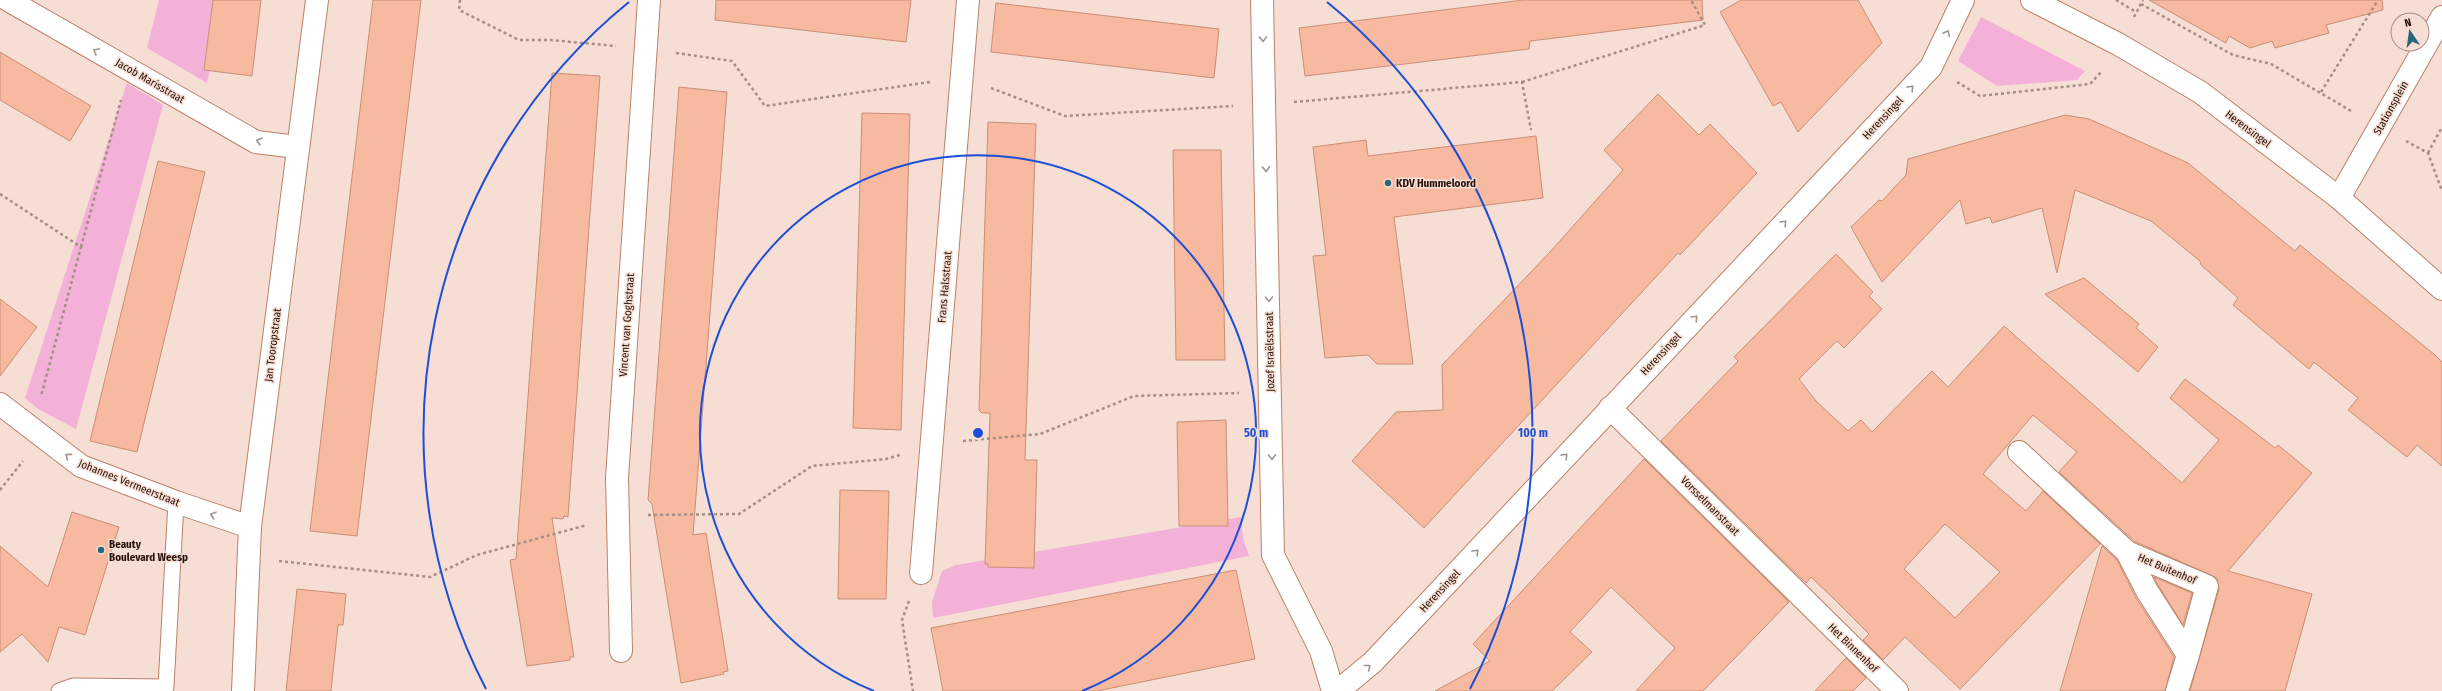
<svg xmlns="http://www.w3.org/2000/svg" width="2442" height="691" viewBox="0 0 2442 691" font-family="'Fira Sans Condensed',sans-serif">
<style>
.green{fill:#f4b1d8}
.building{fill:#f7baa1;stroke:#c88e76;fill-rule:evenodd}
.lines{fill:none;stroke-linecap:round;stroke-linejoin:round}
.lane-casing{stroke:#ba816a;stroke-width:17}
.street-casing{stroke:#ba816a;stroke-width:24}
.secondary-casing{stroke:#ba816a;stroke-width:24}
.path{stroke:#a68e85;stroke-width:2.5;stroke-dasharray:3 3;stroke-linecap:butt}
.lane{stroke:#fff;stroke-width:15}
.street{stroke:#fff;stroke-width:22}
.secondary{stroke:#fff;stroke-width:22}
.oneway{stroke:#9e9591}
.ring{fill:none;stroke:#1d4ed8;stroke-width:2}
.poi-dot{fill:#27667c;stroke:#f7ded4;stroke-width:1.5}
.labels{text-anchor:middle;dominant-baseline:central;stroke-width:3;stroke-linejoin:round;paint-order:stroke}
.street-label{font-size:11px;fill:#28130a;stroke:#f7ded4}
.poi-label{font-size:11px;font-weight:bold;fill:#28130a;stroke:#f7ded4;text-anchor:start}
.centre{fill:#1d4ed8;stroke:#f7ded4;stroke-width:2}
.ring-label{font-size:12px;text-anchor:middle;font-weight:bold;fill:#1d4ed8;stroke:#f7ded4;stroke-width:3;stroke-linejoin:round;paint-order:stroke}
</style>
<rect width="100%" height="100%" fill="#f7ded4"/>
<!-- green -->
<g class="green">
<polygon points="159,0 219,0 212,62 207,83 147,48"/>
<polygon points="1981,17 2085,71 2077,80 1997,86 1958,61"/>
<polygon points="127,83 163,105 76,429 38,409 25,398"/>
<polygon points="1241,517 1243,538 1249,556 933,618 932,602 942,571 956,565"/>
</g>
<!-- building -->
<g class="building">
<polygon points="213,0 261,0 252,76 204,70"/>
<polygon points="373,0 421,0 357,536 310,531"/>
<polygon points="716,0 911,0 906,42 715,20"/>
<polygon points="1523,0 1702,0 1703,20 1530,41 1529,49 1305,76 1299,28"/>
<polygon points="1741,0 1858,0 1882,43 1798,132 1781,102 1773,106 1720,12"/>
<polygon points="2149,0 2382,0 2383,10 2326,25 2329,33 2275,48 2272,41 2250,48 2229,36 2226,43"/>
<polygon points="996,3 1219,29 1214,78 991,52"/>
<polygon points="0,52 91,106 70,141 0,100"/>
<polygon points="552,73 600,76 568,517 564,516 563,519 552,518 574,657 570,657 570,660 527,666 510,560 516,559"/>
<polygon points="679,87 727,92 693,535 706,533 728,671 723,672 724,674 681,683 652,504 648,500"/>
<polygon points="1658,94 1699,135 1710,124 1757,173 1680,255 1678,253 1424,528 1352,461 1396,412 1443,410 1442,365 1550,252 1623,170 1604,150"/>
<polygon points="862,113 910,114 901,430 853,428"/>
<polygon points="2065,115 2089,119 2188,163 2295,251 2300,245 2435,355 2442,362 2442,466 2417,445 2407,457 2348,410 2358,398 2314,362 2309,369 2233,305 2238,298 2201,265 2200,261 2151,221 2075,190 2057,273 2042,208 1992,223 1990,217 1966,224 1960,200 1882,282 1851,227 1879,200 1882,201 1906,175 1908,159"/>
<polygon points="988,122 1036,124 1025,460 1037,460 1034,568 988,567 988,564 985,564 990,413 982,413 979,410"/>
<polygon points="1536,136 1543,198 1394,217 1413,364 1377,364 1368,355 1325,358 1313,256 1326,255 1313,147 1366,140 1368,156"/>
<polygon points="1173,150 1221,150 1225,360 1176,360"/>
<polygon points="158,161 205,172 137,452 90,441"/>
<path d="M1836,254L1873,292L1869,296L1882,309L1844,348L1837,341L1799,379L1816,401L1848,431L1861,420L1872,432L1932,371L1948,387L2004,326L2182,483L2219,440L2170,398L2185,379L2275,448L2278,445L2312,473L2228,571L2312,594L2285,691H2190L2219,589L2217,578L2134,541L2059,472L2077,452L2033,415L1983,474L2026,511L2043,491L2100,544L1960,689L1905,637L1883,660L1863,640L1869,634L1834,599L1811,577L1806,583L1661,441L1738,361L1734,357ZM1945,524L2000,572L1955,618L1904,569Z"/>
<polygon points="2084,278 2139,324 2136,328 2158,347 2138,372 2045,294"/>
<polygon points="0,299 37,327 0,376"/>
<polygon points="1226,420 1228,526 1179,526 1177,422"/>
<polygon points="1644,459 1789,602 1703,691 1636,691 1675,648 1611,587 1570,632 1592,652 1552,691 1435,691 1490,661 1473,644"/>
<polygon points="840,490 889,491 886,599 838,599"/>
<polygon points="72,512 119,527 85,635 59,627 48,662 22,634 0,652 0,546 48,587"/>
<polygon points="2102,546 2117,560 2136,598 2174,657 2165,691 2060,691"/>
<polygon points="1236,570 1255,659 1097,691 943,691 931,628"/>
<polygon points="2154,577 2192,593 2183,625 2158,585"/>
<polygon points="297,589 346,594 343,625 338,625 331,691 286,691"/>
<polygon points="1846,658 1866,678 1853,691 1815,691"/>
</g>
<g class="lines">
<!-- lane casing -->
<g class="lane-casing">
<polyline id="lane" points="59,691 73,686 166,687 176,502"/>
</g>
<!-- street casing -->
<g class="street-casing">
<g id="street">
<polyline points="8,0 256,142 297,147"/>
<polyline points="1262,0 1273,555 1321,651 1333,691"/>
<polyline points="2339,198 2442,17"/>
<polyline points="0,404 81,466 176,502 250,527"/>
<polyline points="1610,408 1897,691"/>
<polyline points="2019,452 2127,552 2147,591 2188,655 2177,691"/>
<polyline points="2127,552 2207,586 2188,655"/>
<polyline points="921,573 968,0"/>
<polyline points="621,651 617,478 649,0"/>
<polyline points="1338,691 1373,662 1931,67 1963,0"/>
</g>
</g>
<!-- secondary casing -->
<g class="secondary-casing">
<g id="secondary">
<polyline points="2032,0 2118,44 2200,92 2339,198 2442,289"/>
<polyline points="243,691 250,527 317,0"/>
</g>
</g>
<!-- path -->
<g class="path">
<polyline points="460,0 459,10 519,40 550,40 616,46"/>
<polyline points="2116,0 2136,12"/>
<polyline points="2141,4 2233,55 2271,64 2353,112"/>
<polyline points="2134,17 2143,0"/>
<polyline points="676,53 732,61 765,106 930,82"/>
<polyline points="1522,82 1705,25 1691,0"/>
<polyline points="1957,82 1980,96 2090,84 2102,71"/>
<polyline points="991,88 1065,116 1233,106"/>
<polyline points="2321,92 2378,0"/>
<polyline points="1294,102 1522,82 1531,130"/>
<polyline points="2406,141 2428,153 2442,191"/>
<polyline points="2428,153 2442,127"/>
<polyline points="0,194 81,247 41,396"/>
<polyline points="81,247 121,100"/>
<polyline points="963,441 1040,434 1134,396 1239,393"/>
<polyline points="0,490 23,461"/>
<polyline points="648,515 739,514 812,466 886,459 900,455"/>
<polyline points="279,561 430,577 477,555 587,525"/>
<polyline points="909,601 902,620 913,691"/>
</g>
<!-- lane -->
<use href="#lane" class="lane"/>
<!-- street -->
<use href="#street" class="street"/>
<!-- secondary -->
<use href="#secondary" class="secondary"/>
</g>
<!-- one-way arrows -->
<defs><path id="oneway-chevron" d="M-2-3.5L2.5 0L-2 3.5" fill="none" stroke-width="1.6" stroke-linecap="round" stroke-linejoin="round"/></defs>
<g class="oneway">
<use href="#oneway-chevron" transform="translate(1947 33) rotate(-64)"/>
<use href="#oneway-chevron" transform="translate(1263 39) rotate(88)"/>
<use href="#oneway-chevron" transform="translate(96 51) rotate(-150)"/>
<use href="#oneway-chevron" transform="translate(1911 88) rotate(-47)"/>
<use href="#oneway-chevron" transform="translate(259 141) rotate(-164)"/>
<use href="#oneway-chevron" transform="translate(1266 169) rotate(88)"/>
<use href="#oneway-chevron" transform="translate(1784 223) rotate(-47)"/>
<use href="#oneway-chevron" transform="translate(1269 299) rotate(89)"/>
<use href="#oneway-chevron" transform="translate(1695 318) rotate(-47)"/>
<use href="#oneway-chevron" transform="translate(68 456) rotate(-143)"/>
<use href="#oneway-chevron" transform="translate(1565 456) rotate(-47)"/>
<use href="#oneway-chevron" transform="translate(1272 457) rotate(89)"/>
<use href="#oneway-chevron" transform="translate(213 515) rotate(-162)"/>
<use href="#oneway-chevron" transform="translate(1476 552) rotate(-47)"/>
<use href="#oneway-chevron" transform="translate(1368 667) rotate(-39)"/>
</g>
<!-- distance rings -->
<g class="ring">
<path d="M874 691A278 278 0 1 1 1082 691"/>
<path d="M486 689A555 555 0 0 1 629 2M1327 2A555 555 0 0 1 1470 689"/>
</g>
<!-- markers -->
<g class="poi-dot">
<circle cx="1388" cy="183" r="4"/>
<circle cx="101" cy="550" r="4"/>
</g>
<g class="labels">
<!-- street labels -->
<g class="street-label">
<text transform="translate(150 81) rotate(30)">Jacob Marisstraat</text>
<text transform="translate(2391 108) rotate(-61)">Stationsplein</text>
<text transform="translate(1883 118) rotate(-47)">Herensingel</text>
<text transform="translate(2248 129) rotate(37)">Herensingel</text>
<text transform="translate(945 287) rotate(-85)">Frans Halsstraat</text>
<text transform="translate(627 325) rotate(-86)">Vincent van Goghstraat</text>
<text transform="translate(273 345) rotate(-83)">Jan Tooropstraat</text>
<text transform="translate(1270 352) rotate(-91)">Jozef Israëlsstraat</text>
<text transform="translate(1661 354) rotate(-47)">Herensingel</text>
<text transform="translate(129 483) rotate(22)">Johannes Vermeerstraat</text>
<text transform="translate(1710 506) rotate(45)">Vorsselmanstraat</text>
<text transform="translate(2167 569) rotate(23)">Het Buitenhof</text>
<text transform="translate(1440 591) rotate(-47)">Herensingel</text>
<text transform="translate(1853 648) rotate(44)">Het Binnenhof</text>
</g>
<!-- poi labels -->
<g class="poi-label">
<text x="1396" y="183">KDV Hummeloord</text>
<text x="109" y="544">Beauty<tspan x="109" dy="13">Boulevard Weesp</tspan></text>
</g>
</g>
<circle cx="978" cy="433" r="6" class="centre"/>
<g class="ring-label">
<text x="1256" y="437">50 m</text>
<text x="1533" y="437">100 m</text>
</g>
<!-- north arrow -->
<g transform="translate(2410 32) rotate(347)"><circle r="19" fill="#f7ded4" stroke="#a48d83"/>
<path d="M0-3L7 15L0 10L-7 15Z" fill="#27667c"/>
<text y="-6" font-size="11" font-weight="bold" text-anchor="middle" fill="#28130a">N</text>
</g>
</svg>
